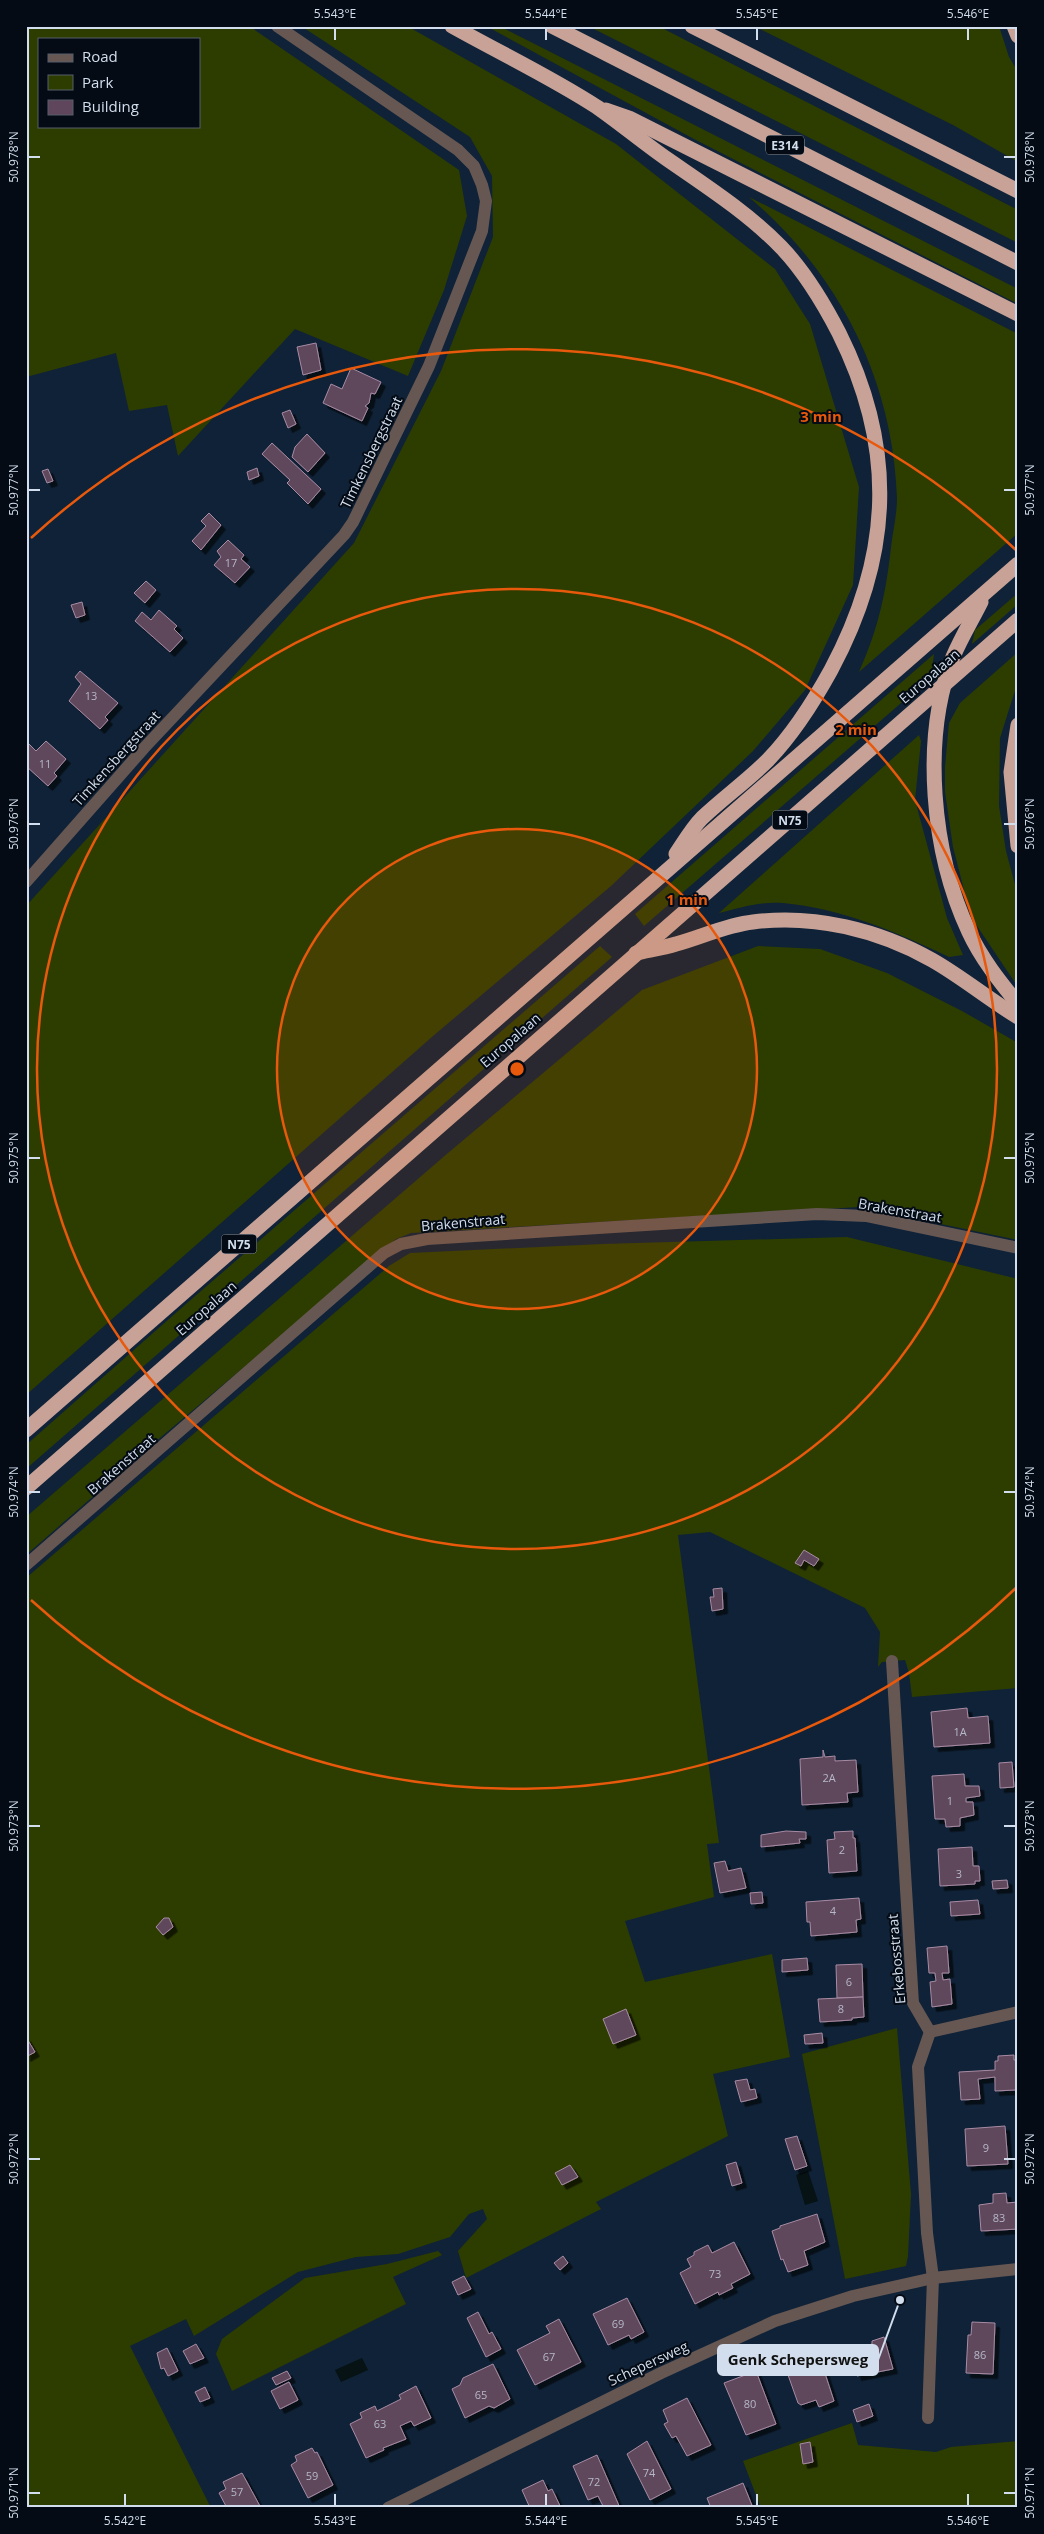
<svg xmlns="http://www.w3.org/2000/svg" width="1044" height="2534" font-family="'Open Sans',sans-serif">
<style>
.green{fill:#2d3d00;fill-rule:evenodd}
.water{fill:#061213}
.building{fill:#5f465c;stroke:#a88ca4;filter:url(#shadow)}
.lines{fill:none;stroke-linecap:round;stroke-linejoin:round}
.minor{stroke:#665753;stroke-width:12}
.highway{stroke:#c8a297;stroke-width:15}
.ticks{fill:none;stroke:#d2deed;stroke-width:2}
.ring{fill:none;stroke:#e8590c;stroke-width:2.5}
.labels{text-anchor:middle;dominant-baseline:central;stroke-width:4;stroke-linejoin:round;paint-order:stroke}
.number-label{font-size:11px;fill:#b5b8c9}
.shield{fill:#040b15;stroke:#949fac;stroke-width:1}
.shield-label{font-size:12px;font-weight:bold;fill:#d2deed}
.street-label{font-size:14px;fill:#d2deed;stroke:#040b15}
.centre{fill:#e8590c;stroke:#040b15;stroke-width:2.5}
.ring-label{font-size:15px;text-anchor:middle;font-weight:bold;fill:#e8590c;stroke:#040b15;stroke-width:4;stroke-linejoin:round;paint-order:stroke}
.leader{fill:none;stroke:#d2deed;stroke-width:2}
.callout-dot{fill:#d2deed;stroke:#040b15;stroke-width:2}
.callout{fill:#d2deed;stroke:#d2deed;stroke-width:2}
.callout-label{font-size:15px;text-anchor:middle;font-weight:bold;fill:#111}
.neatline{fill:none;stroke:#d2deed;stroke-width:2}
.ticks-label{font-size:12px;text-anchor:middle;fill:#d2deed}
</style>
<defs>
<filter id="shadow"><feDropShadow dx="4.5" dy="4.5" stdDeviation="0" flood-color="#0009"/></filter>
</defs>
<rect width="100%" height="100%" fill="#0f2237"/>
<g class="green">
<path d="M26,26H249L459,170L467,216L444,290L408,376L295,329L178,456L167,405L129,411L116,353L26,377ZM39,39H199V126H39Z"/>
<polygon points="301,26 407,26 616,144 775,269 810,324 859,487 853,585 805,690 753,751 611,886 433,1036 26,1395 26,906 354,543 441,371 493,237 492,176 470,137"/>
<polygon points="486,26 499,26 1018,289 1018,304 694,139"/>
<polygon points="588,26 658,26 1018,210 1018,243"/>
<polygon points="754,26 999,26 1009,57 1018,72 1018,162 953,125"/>
<path d="M749,197L1018,334V533L859,672C878,629 886,594 891,547C893,531 897,514 897,498C893,379 839,274 749,197Z"/>
<polygon points="1018,593 1018,604 972,644 975,630"/>
<polygon points="1018,652 1018,681 1000,738 999,806 1006,851 1018,896 1018,987 971,917 953,847 945,792 945,767 949,723 960,703"/>
<polygon points="934,654 931,677 644,926 635,914"/>
<path d="M919,735L921,741L915,800L947,918L963,955L949,957C897,932 840,908 783,903C761,901 739,908 719,913Z"/>
<polygon points="600,946 612,957 26,1469 26,1445 186,1304"/>
<polygon points="758,946 820,949 887,973 962,1011 1018,1043 1018,1240 859,1207 411,1233 396,1239 161,1437 26,1555 26,1517 448,1153 642,990"/>
<polygon points="847,1237 1018,1279 1018,1688 912,1697 909,1673 905,1660 882,1662 878,1667 880,1632 865,1608 710,1532 678,1535 719,1843 707,1844 714,1897 625,1921 645,1982 772,1954 790,2057 713,2074 728,2136 596,2202 601,2209 466,2278 458,2251 487,2219 483,2209 469,2214 450,2237 398,2254 356,2257 298,2272 194,2336 186,2319 130,2346 211,2508 26,2508 26,1578 389,1266 410,1253 602,1244"/>
<polygon points="897,2028 911,2194 908,2256 906,2266 845,2279 802,2054"/>
<polygon points="438,2251 442,2255 393,2277 406,2304 232,2391 216,2354 222,2339 305,2278 387,2264"/>
<polygon points="852,2423 858,2445 936,2452 951,2447 1018,2441 1018,2508 761,2508 743,2461"/>
</g>
<g class="water">
<polygon points="808,2171 818,2201 805,2205 796,2175"/>
<polygon points="362,2358 368,2370 341,2382 335,2370"/>
</g>
<g class="building">
<polygon points="316,343 321,370 303,375 297,347"/>
<polygon points="351,368 381,382 375,394 371,393 369,403 365,406 368,408 362,421 323,403 331,384 342,389"/>
<polygon points="290,410 296,424 288,428 282,413"/>
<polygon points="307,434 325,453 308,472 292,457 295,447"/>
<polygon points="272,443 321,489 308,504 287,483 290,480 262,454"/>
<polygon points="257,468 259,476 249,480 247,472"/>
<polygon points="48,469 53,481 47,483 42,471"/>
<polygon points="209,513 221,525 201,550 192,541 206,526 201,521"/>
<polygon points="228,540 244,555 241,559 250,567 235,583 214,565 221,557 217,551"/>
<polygon points="146,581 156,590 145,603 134,593"/>
<polygon points="82,602 85,615 76,618 71,605"/>
<polygon points="159,610 177,626 174,629 183,638 170,652 135,621 142,612 151,620"/>
<polygon points="80,671 118,703 105,717 108,720 100,729 69,701 81,684 75,677"/>
<polygon points="46,741 66,759 54,773 57,776 48,786 26,766 26,744 29,744 36,751"/>
<polygon points="804,1550 819,1559 814,1566 804,1560 801,1566 795,1563"/>
<polygon points="722,1588 723,1609 712,1611 710,1597 714,1597 713,1589"/>
<polygon points="967,1708 968,1718 988,1716 990,1743 934,1747 931,1712"/>
<polygon points="823,1750 825,1757 835,1756 835,1761 856,1760 858,1792 847,1793 848,1802 802,1805 800,1759 823,1757"/>
<polygon points="1012,1762 1014,1787 1000,1788 999,1763"/>
<polygon points="964,1774 965,1786 979,1786 980,1796 966,1798 966,1802 973,1802 974,1815 960,1818 960,1826 946,1827 945,1819 935,1819 932,1776"/>
<polygon points="786,1831 806,1832 806,1839 799,1839 800,1843 761,1847 761,1835"/>
<polygon points="853,1831 853,1838 855,1838 857,1871 829,1873 827,1840 835,1839 834,1832"/>
<polygon points="972,1847 973,1866 979,1866 980,1881 975,1881 975,1884 940,1886 938,1849"/>
<polygon points="725,1861 728,1871 741,1868 746,1888 720,1893 714,1863"/>
<polygon points="1007,1880 1008,1888 993,1889 992,1881"/>
<polygon points="762,1892 763,1903 751,1904 750,1893"/>
<polygon points="859,1898 861,1919 856,1920 857,1932 811,1936 810,1922 807,1922 806,1902"/>
<polygon points="978,1900 980,1914 951,1916 950,1902"/>
<polygon points="164,1918 169,1918 173,1927 163,1935 156,1927"/>
<polygon points="947,1946 949,1973 942,1973 943,1980 950,1979 952,2004 932,2007 930,1982 936,1981 935,1973 929,1973 927,1948"/>
<polygon points="807,1958 808,1970 782,1972 782,1960"/>
<polygon points="862,1964 863,1997 837,1998 836,1965"/>
<polygon points="863,1997 864,2017 852,2018 852,2020 820,2022 818,1999"/>
<polygon points="626,2009 636,2035 613,2044 603,2019"/>
<polygon points="822,2033 823,2043 805,2044 804,2035"/>
<polygon points="26,2037 35,2052 26,2057"/>
<polygon points="1014,2055 1014,2060 1018,2060 1018,2094 1015,2090 995,2091 995,2077 978,2079 980,2099 961,2100 959,2072 995,2070 995,2061 998,2061 998,2056"/>
<polygon points="747,2079 750,2090 755,2089 757,2098 741,2102 735,2081"/>
<polygon points="1005,2126 1008,2164 967,2166 965,2129"/>
<polygon points="797,2136 807,2166 795,2170 785,2139"/>
<polygon points="736,2162 742,2183 732,2186 726,2165"/>
<polygon points="570,2165 578,2177 562,2185 555,2173"/>
<polygon points="1006,2193 1007,2203 1018,2202 1018,2229 981,2231 979,2205 993,2203 993,2194"/>
<polygon points="817,2214 825,2242 804,2251 808,2265 788,2272 783,2259 781,2260 772,2231 780,2228 780,2226"/>
<polygon points="734,2242 750,2274 731,2284 733,2288 719,2295 718,2292 695,2304 680,2273 691,2267 687,2259 694,2255 694,2252 708,2245 712,2253"/>
<polygon points="563,2256 568,2263 560,2270 554,2263"/>
<polygon points="464,2276 471,2289 458,2295 452,2282"/>
<polygon points="627,2298 644,2332 631,2339 629,2335 608,2345 593,2314"/>
<polygon points="478,2312 489,2334 492,2332 501,2349 486,2357 467,2318"/>
<polygon points="559,2319 581,2362 535,2385 517,2350 550,2333 546,2326"/>
<polygon points="972,2322 995,2323 993,2374 966,2373 968,2335 971,2335"/>
<polygon points="884,2337 893,2369 857,2376 851,2350 872,2344 872,2341"/>
<polygon points="196,2344 204,2358 190,2364 183,2351"/>
<polygon points="167,2348 178,2371 168,2376 164,2368 161,2369 157,2353"/>
<polygon points="817,2349 834,2401 819,2407 816,2400 801,2405 798,2403 782,2358"/>
<polygon points="493,2364 510,2399 494,2408 489,2406 465,2418 452,2389 460,2385 463,2378"/>
<polygon points="287,2371 291,2378 276,2385 272,2378"/>
<polygon points="756,2371 776,2424 746,2435 724,2383"/>
<polygon points="289,2382 298,2400 280,2409 271,2391"/>
<polygon points="416,2386 431,2418 414,2426 411,2421 400,2426 406,2439 383,2448 384,2450 366,2458 350,2424 362,2418 360,2413 375,2406 377,2411 401,2399 399,2395"/>
<polygon points="205,2387 210,2398 200,2402 195,2392"/>
<polygon points="687,2398 711,2445 687,2456 676,2436 672,2438 664,2424 668,2422 663,2410"/>
<polygon points="869,2404 873,2416 857,2422 853,2410"/>
<polygon points="647,2441 671,2489 650,2500 627,2454"/>
<polygon points="810,2442 813,2462 803,2464 800,2444"/>
<polygon points="312,2448 315,2453 317,2452 333,2485 308,2498 291,2465 297,2461 295,2456"/>
<polygon points="597,2455 620,2508 604,2508 598,2496 588,2500 573,2466"/>
<polygon points="242,2473 261,2508 227,2508 219,2493 226,2489 223,2482"/>
<polygon points="543,2480 548,2491 552,2489 561,2508 530,2508 522,2490"/>
<polygon points="743,2483 753,2508 711,2508 707,2498"/>
</g>
<g class="lines">
<g class="minor">
<polyline points="26,882 144,748 344,535 353,522 429,366 482,231 486,201 482,185 474,166 458,150 277,26"/>
<polyline points="26,1565 384,1253 401,1244 427,1239 817,1214 866,1216 1018,1248"/>
<polyline points="892,1661 913,2003 930,2032"/>
<polyline points="930,2032 1018,2012"/>
<polyline points="928,2418 933,2278 927,2233 918,2067 930,2032"/>
<polyline points="388,2508 661,2373 775,2321 853,2296 933,2278 1018,2269"/>
</g>
<g class="highway">
<path d="M452,26C500,53 551,77 597,107C620,123 644,143 667,159C706,186 748,213 781,247C805,272 823,302 839,333C897,449 892,556 831,670C814,701 793,734 768,760C747,781 723,798 702,818C692,828 684,842 676,854"/>
<polyline points="552,26 1018,263"/>
<polyline points="692,26 1018,191"/>
<polyline points="1014,26 1018,36"/>
<polyline points="606,110 629,118 1018,314"/>
<path d="M981,602C972,620 961,638 953,657C921,739 932,853 969,932C981,958 1000,982 1018,1004"/>
<polyline points="1018,725 1011,772 1018,846"/>
<path d="M636,953C649,950 663,948 676,944C702,937 726,925 753,922C814,914 879,930 932,960C962,977 988,999 1018,1017"/>
<polyline points="26,1430 1018,564"/>
<polyline points="26,1488 1018,620"/>
</g>
</g>
<path class="ticks" d="M335,28V40M546,28V40M757,28V40M968,28V40M28,157H40M1004,157H1016M28,490H40M1004,490H1016M28,824H40M1004,824H1016M28,1158H40M1004,1158H1016M28,1492H40M1004,1492H1016M28,1826H40M1004,1826H1016M28,2159H40M1004,2159H1016M28,2493H40M1004,2493H1016M125,2494V2506M335,2494V2506M546,2494V2506M757,2494V2506M968,2494V2506"/>
<circle cx="517" cy="1069" r="240" fill="#e8590c" fill-opacity=".12"/>
<g class="ring">
<circle cx="517" cy="1069" r="240"/>
<circle cx="517" cy="1069" r="480"/>
<path d="M1017 1587A720 720 0 0 1 31 1600M31 538A720 720 0 0 1 1017 551"/>
</g>
<g class="labels">
<g class="number-label">
<text x="231" y="562">17</text>
<text x="91" y="695">13</text>
<text x="45" y="763">11</text>
<text x="960" y="1731">1A</text>
<text x="829" y="1777">2A</text>
<text x="950" y="1800">1</text>
<text x="842" y="1849">2</text>
<text x="959" y="1873">3</text>
<text x="833" y="1910">4</text>
<text x="849" y="1981">6</text>
<text x="841" y="2008">8</text>
<text x="986" y="2147">9</text>
<text x="999" y="2217">83</text>
<text x="715" y="2273">73</text>
<text x="618" y="2323">69</text>
<text x="980" y="2354">86</text>
<text x="549" y="2356">67</text>
<text x="481" y="2394">65</text>
<text x="750" y="2403">80</text>
<text x="380" y="2423">63</text>
<text x="649" y="2472">74</text>
<text x="312" y="2475">59</text>
<text x="594" y="2481">72</text>
<text x="237" y="2491">57</text>
</g>
<g class="shield">
<rect x="766" y="135.5" width="38" height="19" rx="4"/>
<rect x="772.5" y="810.5" width="35" height="19" rx="4"/>
<rect x="221.5" y="1234.5" width="35" height="19" rx="4"/>
</g>
<g class="shield-label">
<text x="785" y="145">E314</text>
<text x="790" y="820">N75</text>
<text x="239" y="1244">N75</text>
</g>
<g class="street-label">
<text transform="translate(371 452) rotate(-64)">Timkensbergstraat</text>
<text transform="translate(929 676) rotate(-41)">Europalaan</text>
<text transform="translate(116 758) rotate(-48)">Timkensbergstraat</text>
<text transform="translate(510 1040) rotate(-41)">Europalaan</text>
<text transform="translate(900 1210) rotate(10)">Brakenstraat</text>
<text transform="translate(463 1222) rotate(-5)">Brakenstraat</text>
<text transform="translate(206 1308) rotate(-41)">Europalaan</text>
<text transform="translate(121 1464) rotate(-41)">Brakenstraat</text>
<text transform="translate(896 1959) rotate(-95)">Erkebosstraat</text>
<text transform="translate(648 2363) rotate(-25)">Schepersweg</text>
</g>
</g>
<circle cx="517" cy="1069" r="8" class="centre"/>
<g class="ring-label">
<text x="821" y="422">3 min</text>
<text x="856" y="735">2 min</text>
<text x="687" y="905">1 min</text>
</g>
<path class="leader" d="M900 2300L878 2360"/>
<circle class="callout-dot" cx="900" cy="2300" r="5"/>
<rect class="callout" x="718" y="2345" width="160" height="30" rx="5"/>
<g class="callout-label">
<text x="798" y="2365">Genk Schepersweg</text>
</g>
<rect width="1044" height="2534" fill="none" stroke="#040b15" stroke-width="55"/>
<rect x="38" y="38" width="162" height="90" fill="#040b15" stroke="#565f6b"/>
<rect x="48" y="54" width="25" height="8" fill="#665753" stroke="#565f6b"/>
<text x="82" y="62" font-size="15" fill="#d2deed">Road</text>
<rect x="48" y="75" width="25" height="15" fill="#2d3d00" stroke="#565f6b"/>
<text x="82" y="88" font-size="15" fill="#d2deed">Park</text>
<rect x="48" y="100" width="25" height="15" fill="#5f465c" stroke="#565f6b"/>
<text x="82" y="112" font-size="15" fill="#d2deed">Building</text>
<rect x="28" y="28" width="988" height="2478" class="neatline"/>
<g class="ticks-label">
<text x="335" y="18">5.543°E</text>
<text x="546" y="18">5.544°E</text>
<text x="757" y="18">5.545°E</text>
<text x="968" y="18">5.546°E</text>
<text transform="translate(14 157) rotate(-90)" y="4">50.978°N</text>
<text transform="translate(1030 157) rotate(-90)" y="4">50.978°N</text>
<text transform="translate(14 490) rotate(-90)" y="4">50.977°N</text>
<text transform="translate(1030 490) rotate(-90)" y="4">50.977°N</text>
<text transform="translate(14 824) rotate(-90)" y="4">50.976°N</text>
<text transform="translate(1030 824) rotate(-90)" y="4">50.976°N</text>
<text transform="translate(14 1158) rotate(-90)" y="4">50.975°N</text>
<text transform="translate(1030 1158) rotate(-90)" y="4">50.975°N</text>
<text transform="translate(14 1492) rotate(-90)" y="4">50.974°N</text>
<text transform="translate(1030 1492) rotate(-90)" y="4">50.974°N</text>
<text transform="translate(14 1826) rotate(-90)" y="4">50.973°N</text>
<text transform="translate(1030 1826) rotate(-90)" y="4">50.973°N</text>
<text transform="translate(14 2159) rotate(-90)" y="4">50.972°N</text>
<text transform="translate(1030 2159) rotate(-90)" y="4">50.972°N</text>
<text transform="translate(14 2493) rotate(-90)" y="4">50.971°N</text>
<text transform="translate(1030 2493) rotate(-90)" y="4">50.971°N</text>
<text x="125" y="2525">5.542°E</text>
<text x="335" y="2525">5.543°E</text>
<text x="546" y="2525">5.544°E</text>
<text x="757" y="2525">5.545°E</text>
<text x="968" y="2525">5.546°E</text>
</g>
</svg>
